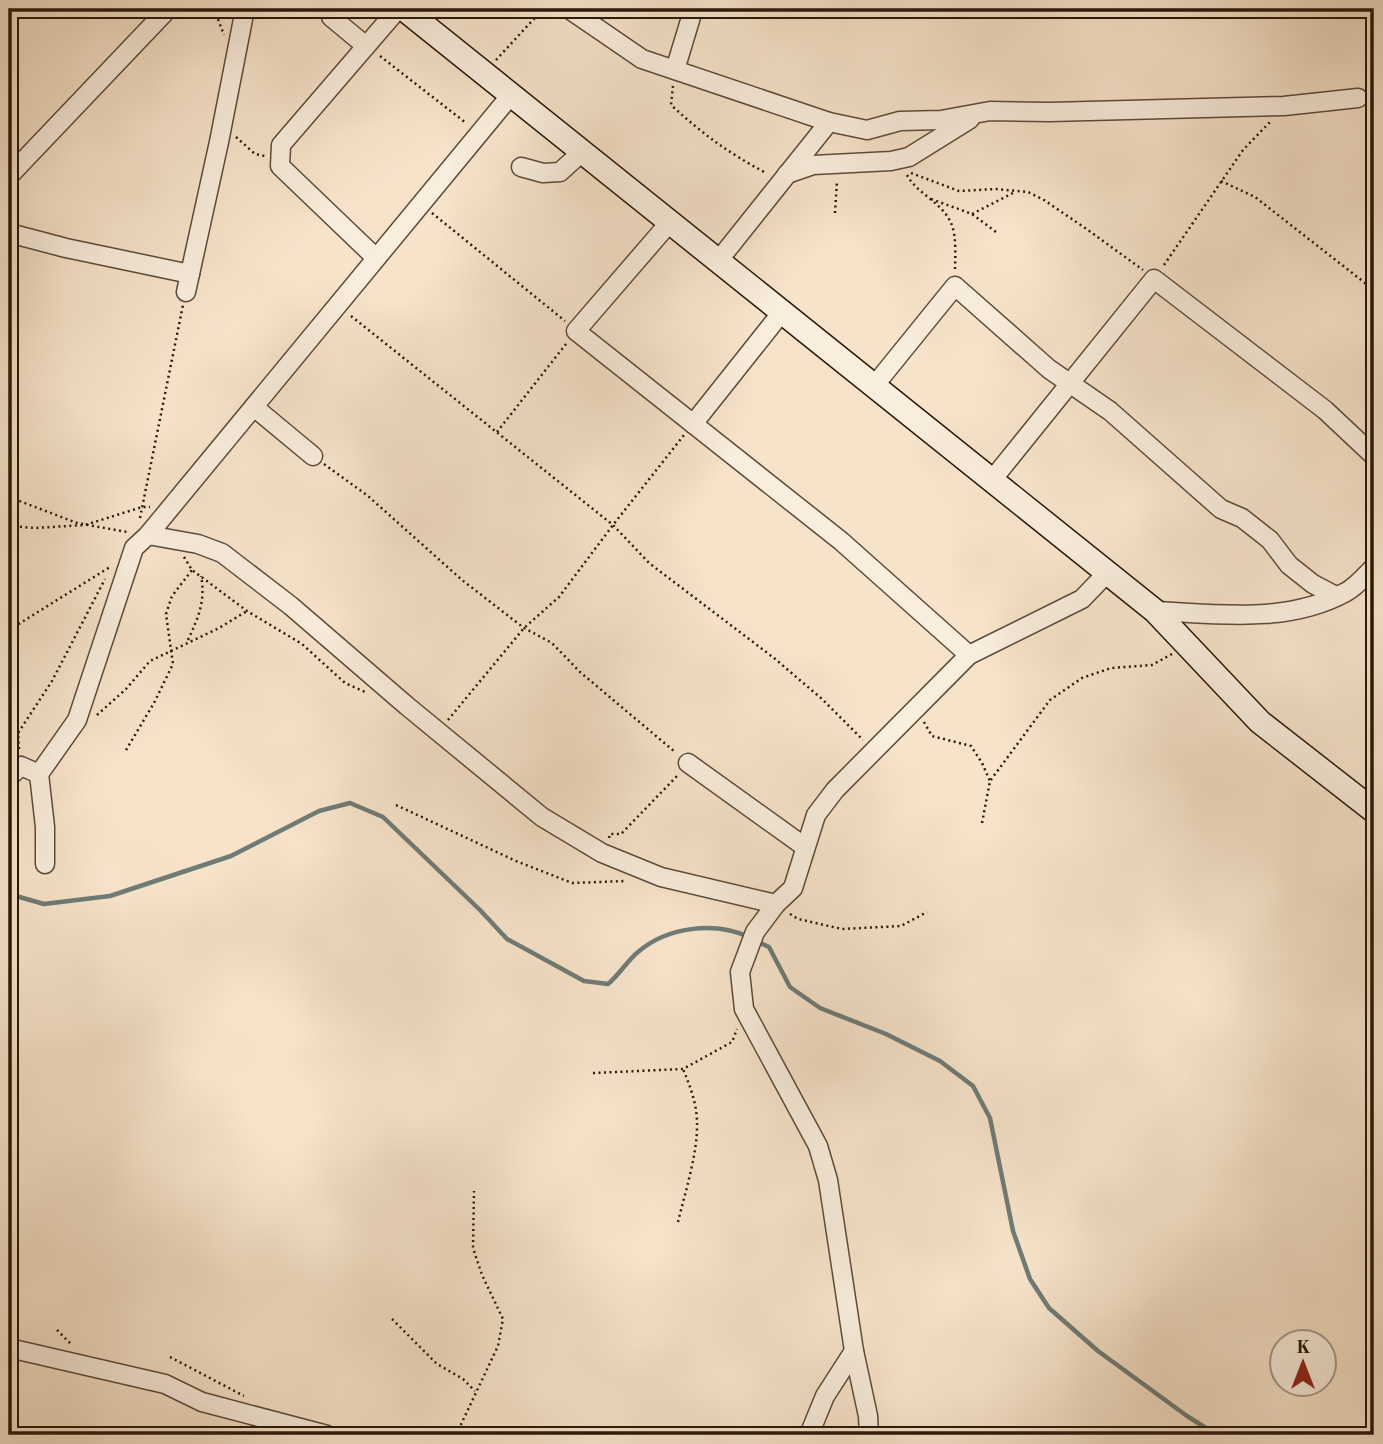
<svg xmlns="http://www.w3.org/2000/svg" width="1383" height="1444" font-family="'Old Standard TT',serif">
<style>
.lines{fill:none;stroke-linecap:round;stroke-linejoin:round}
.stream{stroke:#6f7b76;stroke-width:4.5}
.street-casing{stroke:#5c4b38;stroke-width:21}
.secondary-casing{stroke:#281808;stroke-width:26}
.path{stroke:#281808;stroke-width:2.5;stroke-dasharray:2 3.5;stroke-linecap:butt}
.street{stroke:#f9eddd;stroke-width:18}
.secondary{stroke:#f9eddd;stroke-width:23}
</style>
<rect width="100%" height="100%" fill="#f6e3ca"/>
<filter id="stains"><feTurbulence type="fractalNoise" baseFrequency=".00286" numOctaves="4"/><feColorMatrix values="0 0 0 0 .2 0 0 0 0 .09 0 0 0 0 .02 0 0 0 .5 -.17"/></filter>
<radialGradient id="worn" r=".72"><stop offset=".6" stop-color="#630" stop-opacity="0"/><stop offset="1" stop-color="#630" stop-opacity=".3"/></radialGradient>
<g class="lines">
<g class="stream">
<path d="M9,894L44,904L110,896L231,856L319,811L350,803L383,817L480,910L507,939L584,981L608,984C619,975 627,961 638,952C667,927 714,921 749,937"/>
<polyline points="756,941 769,947 790,987 820,1008 886,1034 940,1061 973,1086 990,1118 1013,1231 1030,1279 1049,1308 1098,1351 1187,1416 1217,1435"/>
</g>
<g class="street-casing">
<g id="street">
<polyline points="569,9 642,59 829,122 718,261"/>
<polyline points="331,17 366,46"/>
<polyline points="675,70 691,17 689,9"/>
<polyline points="829,122 867,130 900,121 941,120 990,111 1050,112 1284,106 1358,98"/>
<polyline points="521,167 543,173 560,172 582,152"/>
<polyline points="787,174 813,165 891,161 909,157 970,119"/>
<polyline points="9,176 168,9"/>
<polyline points="670,222 576,331 841,541 969,655"/>
<polyline points="9,233 66,248 190,274"/>
<polyline points="376,258 280,166 281,145 398,9"/>
<polyline points="186,292 219,142 245,9"/>
<polyline points="874,386 955,286 1049,369 1110,411 1221,509 1242,518 1270,540 1289,565 1313,584 1336,596"/>
<polyline points="254,407 313,456"/>
<polyline points="693,424 782,312"/>
<polyline points="992,480 1154,279 1325,410 1374,456"/>
<polyline points="148,535 198,544 222,553 291,606 407,706 542,817 602,853 661,877 776,904"/>
<path d="M1155,611C1218,614 1288,624 1346,592C1356,587 1366,575 1374,567"/>
<polyline points="688,763 805,847"/>
<polyline points="9,777 21,766 39,774"/>
<polyline points="45,864 45,827 39,774 77,720 134,548 148,535 511,95"/>
<polyline points="9,1348 165,1384 202,1402 327,1435"/>
<polyline points="809,1435 825,1396 854,1351"/>
<polyline points="869,1435 868,1416 854,1351 828,1180 818,1146 744,1009 740,972 755,932 776,904 793,888 816,815 835,790 969,655 1082,599 1107,573"/>
</g>
</g>
<g class="secondary-casing">
<polyline id="secondary" points="404,9 1155,611 1260,722 1374,811"/>
</g>
<g class="path">
<polyline points="214,9 224,35"/>
<polyline points="380,56 466,123"/>
<polyline points="496,60 543,9"/>
<path d="M673,86L671,105C704,135 727,152 766,173"/>
<polyline points="1367,112 1374,119"/>
<polyline points="236,137 255,154 265,156"/>
<polyline points="911,173 959,191 996,189 1028,192 1044,200 1088,230 1143,270"/>
<path d="M907,175C917,194 942,202 951,223C957,236 955,258 955,272"/>
<polyline points="1221,181 1255,197 1374,290"/>
<polyline points="931,199 972,214 996,232"/>
<polyline points="432,213 565,321"/>
<polyline points="835,213 837,181"/>
<polyline points="972,214 1013,193"/>
<polyline points="1164,265 1243,150 1270,122"/>
<polyline points="351,316 613,525 649,563 774,658 822,699 863,740"/>
<polyline points="497,432 566,344"/>
<polyline points="324,464 368,496 462,580 524,628 552,643 580,672 675,752"/>
<polyline points="9,497 77,523 127,532"/>
<polyline points="140,518 183,305"/>
<polyline points="9,526 35,528 85,525 142,507 150,507"/>
<polyline points="184,557 192,570 247,611 302,644 345,683 365,692"/>
<polyline points="9,630 110,567"/>
<path d="M188,640C198,618 206,601 201,576"/>
<polyline points="97,715 126,689 150,661 219,628 247,611"/>
<polyline points="448,720 524,628 559,597 613,525 684,435"/>
<polyline points="924,722 932,736 971,746 982,763 990,781"/>
<polyline points="19,749 18,733 52,681 105,579"/>
<polyline points="126,750 154,703 173,664 166,614 172,596 192,570"/>
<polyline points="396,805 516,861 572,883 626,881"/>
<polyline points="982,823 990,781 1050,700 1082,678 1111,668 1152,665 1172,654"/>
<polyline points="609,838 610,834 621,834 679,774"/>
<polyline points="790,914 798,919 842,929 901,926 927,912"/>
<polyline points="593,1073 683,1069 732,1042 737,1029"/>
<path d="M678,1222C685,1193 698,1152 697,1123C697,1104 690,1086 683,1069"/>
<polyline points="392,1319 437,1364 463,1379 475,1391"/>
<polyline points="57,1330 72,1345"/>
<polyline points="170,1357 244,1396"/>
<polyline points="456,1435 498,1346 503,1319 482,1275 473,1248 474,1191"/>
</g>
<use href="#street" class="street"/>
<use href="#secondary" class="secondary"/>
</g>
<rect width="1383" height="1444" fill="none" stroke="#f6e3ca" stroke-width="35"/>
<rect x="10" y="10" width="1362" height="1423" fill="none" stroke="#281808" stroke-width="3.5"/>
<rect x="18" y="18" width="1348" height="1409" fill="none" stroke="#281808" stroke-width="2"/>
<g transform="translate(1303 1363)"><circle r="33" fill="#f9eddd" stroke="#a59888" stroke-width="2"/>
<path d="M0-5L12 26L0 18L-12 26Z" fill="#8f2418"/>
<text y="-10" font-size="19" font-weight="bold" text-anchor="middle" fill="#281808">K</text>
</g>
<rect width="100%" height="100%" filter="url(#stains)"/>
<rect width="100%" height="100%" fill="url(#worn)"/>
</svg>
